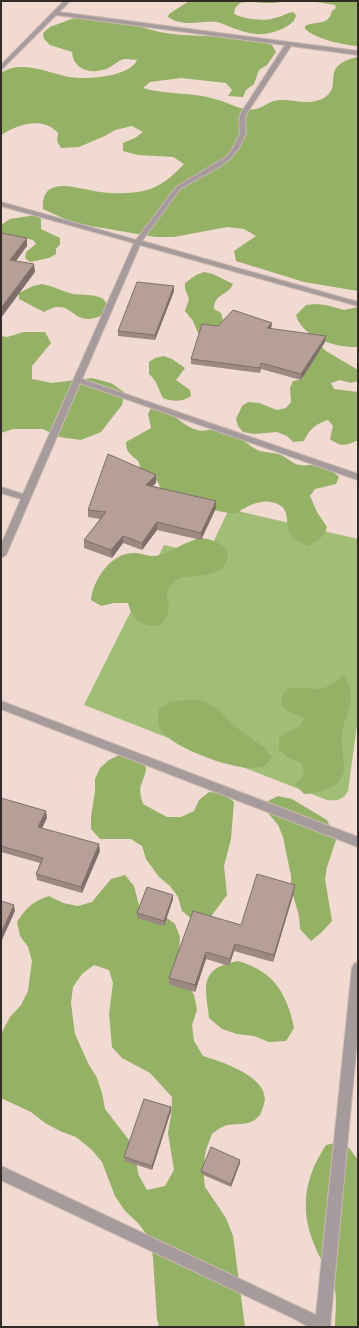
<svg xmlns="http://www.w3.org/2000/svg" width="359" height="1328" font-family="'Source Sans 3',sans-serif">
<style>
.green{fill:#a2bd76}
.forest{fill:#95b166;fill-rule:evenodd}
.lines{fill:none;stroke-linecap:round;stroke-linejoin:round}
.minor-casing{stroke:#cbb7af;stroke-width:2}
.minor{fill:#a59a9c;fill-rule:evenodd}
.wall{fill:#9c8982}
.shaded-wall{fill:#7f6f6a}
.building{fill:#b59f97;stroke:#7f6f6a}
</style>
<rect width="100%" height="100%" fill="#f1dad1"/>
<path class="green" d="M229,509L358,539V718L348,791C343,800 338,801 327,800L84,705L164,545L207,555Z"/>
<g class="forest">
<path d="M189,1H283C269,6 254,0 240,3L235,8L234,14C245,19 263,22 275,18C282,17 286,13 293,12L296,15C295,22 289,25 284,28C266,36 255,36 236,29C229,27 223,23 216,22C198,20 185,28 168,17L169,14Z"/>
<path d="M311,1H358V46C343,45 316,39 305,29V26C317,20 328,27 332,11L336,8L335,5Z"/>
<path d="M82,15C91,16 100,16 109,18C128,22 147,30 166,33C201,39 238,32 272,45L276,52L267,65L259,70L254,84L246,90L243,97L228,96L232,90L226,83L181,78L150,82L143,88C167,95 192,92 215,99C228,102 242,112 256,109C263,108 268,101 279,100C293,99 310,106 324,98C345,85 317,66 358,57V291L304,282L236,261L234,251L256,236L244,229L227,227L174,237H155L85,225L69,221L43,209C41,175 75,188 94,191C110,194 127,194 143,191C159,188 173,176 184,164L173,157L138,155L123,151V143L135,138L143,132L132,126L115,130L105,136L79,147L61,148L57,141L58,133C43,116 18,124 1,135V73C21,59 49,73 69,77C86,80 130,77 137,60C132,60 126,58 121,60C115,63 110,69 102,70C88,74 73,68 72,52L50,45L44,39L43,33L50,27Z"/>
<polygon points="36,215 41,219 41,229 60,238 60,244 56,249 56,254 49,258 30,262 25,258 26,252 36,244 33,240 25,238 1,240 1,225 10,219"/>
<path d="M204,272L213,274L233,284C228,296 214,293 214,309L221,313L223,320L222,326L208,334L198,333L193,321L185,311L189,299L185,289V283L196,275Z"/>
<path d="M42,284C53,286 62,291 73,294C84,296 114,291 105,314C70,332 75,294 44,312L19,299V293L33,286Z"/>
<path d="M315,304L326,305L344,310L358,307V347C337,348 302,338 296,315L306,305Z"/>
<polygon points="24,332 45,332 51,343 32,366 32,379 52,383 92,378 111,383 124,392 122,405 101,432 81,440 59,437 43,429 13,429 1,433 1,336 7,337"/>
<path d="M321,346L326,351L358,370V381L351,383L340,380L331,383L334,389L358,392V440C346,446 341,447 330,439L333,426L328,420C316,424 309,429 304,441L293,442L287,436L277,432L254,434L243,432L238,426L236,419L242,406L248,402L259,403L277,410L286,408L291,402L290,388L293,381L303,379L302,367Z"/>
<path d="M164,356L172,359L185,368L176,380L190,390L191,396C181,402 174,402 163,398C158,389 158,382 149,374V362L155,358Z"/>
<path d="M151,408C174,408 177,424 197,430C205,433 213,427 221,428C234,429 248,447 260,451C267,453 274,452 281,455C288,458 292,464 300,465C304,466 308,465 312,465C324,465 331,469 339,477L336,484L315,489L310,496L317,512L327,527C324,538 317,541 308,546C301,543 294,541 290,534C284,522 292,509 275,503C264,499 254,503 243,509C241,510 238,513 235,513C226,515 173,499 161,495C161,476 150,480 141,469C139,466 140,463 137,460C130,454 126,452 126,442L151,428L148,414Z"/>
<path d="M200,538C212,539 220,542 228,552C226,586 188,569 174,582C170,585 166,592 167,598C167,601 169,604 169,607C169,615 164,620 159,626C141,626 133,621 128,603H114L101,606L91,600C93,579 112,551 136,553C144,554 152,558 160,555C174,550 185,542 200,538Z"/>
<path d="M343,675C359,697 347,708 342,732C340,743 343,752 344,763C346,787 323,793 304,794L295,784L304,775L302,764L289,758L279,750V739L287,732L299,727L305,718L292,713L281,706L282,696L288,688C316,685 319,698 343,675Z"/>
<path d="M194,699L206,702L218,709L234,726L265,748L272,757L264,767C259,767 254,768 249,768C227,767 173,748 161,730C157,723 158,716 159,709L169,702Z"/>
<path d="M134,751L145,758C145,761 146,767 146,770C142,787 137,785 143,804L167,817H181L194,811L199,800L209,792L223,793L234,802L231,839L224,866L227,895L209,919L193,920L182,911L178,897L170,886L159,877L146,859L142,846L131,839H100L91,829V817L95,791V779L100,768L109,760L121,754Z"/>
<polygon points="278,796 292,799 327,820 336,840 327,867 325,879 332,921 322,932 311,941 300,929 299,916 291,888 291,876 283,837 278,825 269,814 266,802"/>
<path d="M125,875L134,886L141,913L151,922L163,915L175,924L180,937L178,968L194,995L197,1010L192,1025L194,1041L203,1056C223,1062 275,1079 263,1107C262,1110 261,1114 259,1116C251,1126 239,1123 228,1125C222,1126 216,1131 212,1134L206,1150L203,1169L205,1187L226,1218L233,1236L245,1327H159L157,1319L153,1258L150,1239L138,1223L125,1211L115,1196L102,1162L91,1149L76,1137L60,1131L45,1123L31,1112L1,1098V1034L10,1017L21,1005L28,991L32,961L28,947L20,936L17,922C27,907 32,902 49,896L63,903L78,906L92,902L111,879ZM94,965L109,970L113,983L109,1014L112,1047L122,1058L150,1073L172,1097L171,1116L168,1133L174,1170L165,1186L147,1190L138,1174L136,1157L129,1140L105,1109L102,1093L97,1078L88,1063L75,1034L71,1003L73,987L82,974Z"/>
<path d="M238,961C273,971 287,993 294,1028L286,1041L269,1042L254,1036L237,1034L222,1029L209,1018C205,986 199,968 238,961Z"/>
<path d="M344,1141L358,1160V1327H335C335,1316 337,1301 335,1290C332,1276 323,1265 317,1251C299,1213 303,1180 326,1145Z"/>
</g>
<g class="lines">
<g class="minor-casing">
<g id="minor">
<polygon points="64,1 70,1 59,12 358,51 358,55 291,46 247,113 245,120 246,133 239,148 230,159 219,167 180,189 142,241 358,302 358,306 140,245 82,379 358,474 358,480 80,383 6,555 1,558 1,545 21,499 1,493 1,487 23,494 134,243 1,206 1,202 136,240 176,187 226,157 233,148 240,133 239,120 241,113 285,45 56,15 1,70 1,65"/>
<polygon points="1,701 358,837 358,847 1,709"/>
<polygon points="358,962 358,1031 330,1327 309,1327 293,1318 1,1180 1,1166 316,1315 352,968 354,964"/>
</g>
</g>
<use href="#minor" class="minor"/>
</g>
<g class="wall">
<polygon points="174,286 174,291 155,340 118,336 118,331"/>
<polygon points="272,323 271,328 270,329 325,342 301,380 261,369 260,373 191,364 191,359 218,326"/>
<polygon points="156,483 153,486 216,501 216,508 201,540 157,530 142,550 123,543 112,558 84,548 84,540 100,519 88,517 88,510"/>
<polygon points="1,798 47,818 42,828 100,851 82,893 37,880 36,874 40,863 1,852"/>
<polygon points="294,892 273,962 234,951 229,966 206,959 195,992 170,985 169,978 241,925"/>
<polygon points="173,895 173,899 164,926 137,918 137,913"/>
<polygon points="171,1107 171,1111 152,1170 125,1161 124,1157"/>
<polygon points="240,1160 240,1163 231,1187 201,1174 201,1171"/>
</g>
<g class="shaded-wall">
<polygon points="27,238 27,246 11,268 10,260"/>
<polygon points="34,264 35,272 1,318 1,308"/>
<polygon points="174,286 174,291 155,340 155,335"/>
<polygon points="272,323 271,328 266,334 267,328"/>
<polygon points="326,336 325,342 301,380 301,374"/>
<polygon points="156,475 156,483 146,492 146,485"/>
<polygon points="216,501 216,508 201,540 201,533"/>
<polygon points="157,522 157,530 142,550 142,543"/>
<polygon points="123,536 123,543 112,558 111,550"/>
<polygon points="46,811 47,818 39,834 38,827"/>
<polygon points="99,844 100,851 82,893 81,887"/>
<polygon points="295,885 294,892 273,962 274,955"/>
<polygon points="173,895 173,899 164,926 164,921"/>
<polygon points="14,905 15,911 1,942 1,933"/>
<polygon points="235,944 234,951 229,966 230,959"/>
<polygon points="206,952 206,959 195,992 195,985"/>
<polygon points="171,1107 171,1111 152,1170 152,1166"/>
<polygon points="240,1160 240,1163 231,1187 231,1184"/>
</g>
<g class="building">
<polygon points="1,233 27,238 10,260 34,264 1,308"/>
<polygon points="137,282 174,286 155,335 118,331"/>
<polygon points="233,310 272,323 267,328 326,336 301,374 261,363 260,368 191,359 202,324 218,326"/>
<polygon points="108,454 156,475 146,485 216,501 201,533 157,522 142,543 123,536 111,550 84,540 106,512 88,510"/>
<polygon points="1,798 46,811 38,827 99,844 81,887 36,874 43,858 1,846"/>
<polygon points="257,874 295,885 274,955 235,944 230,959 206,952 195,985 169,978 193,911 241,925"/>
<polygon points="147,887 173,895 164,921 137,913"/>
<polygon points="1,901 14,905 1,933"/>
<polygon points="144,1099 171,1107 152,1166 124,1157"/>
<polygon points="211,1147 240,1160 231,1184 201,1171"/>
</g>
<rect width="359" height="1328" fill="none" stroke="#332b27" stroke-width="4"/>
</svg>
